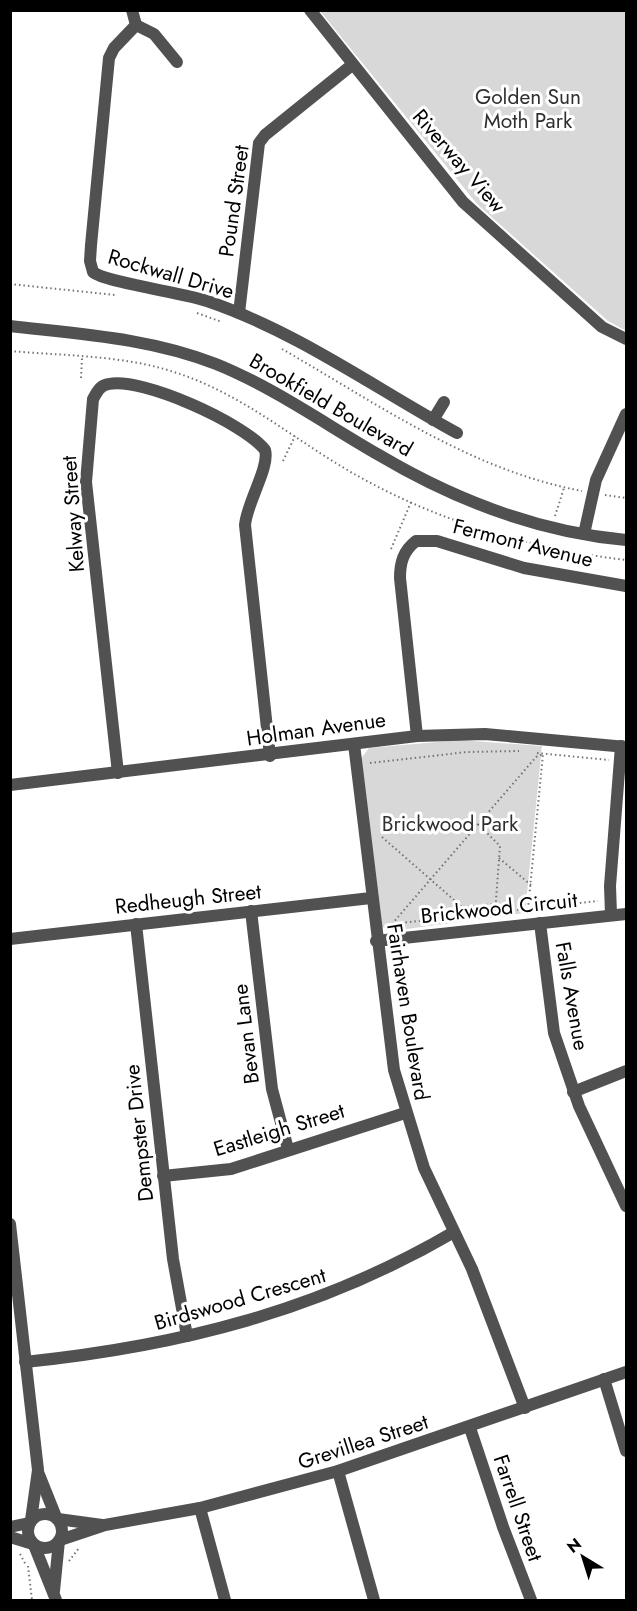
<svg xmlns="http://www.w3.org/2000/svg" width="637" height="1611" font-family="Jost,sans-serif">
<style>
.green{fill:#d8d8d8}
.lines{fill:none;stroke-linecap:round;stroke-linejoin:round}
.path{stroke:#737373;stroke-width:2;stroke-dasharray:1.5 3;stroke-linecap:butt}
.minor{stroke:#515151;stroke-width:12}
.tertiary{stroke:#515151;stroke-width:12}
.labels{text-anchor:middle;dominant-baseline:central;stroke-width:6;stroke-linejoin:round;paint-order:stroke}
.park-label{font-size:21px;fill:#2f2f2f;stroke:#fff}
.street-label{font-size:21px;fill:#000;stroke:#fff}
</style>
<rect width="100%" height="100%" fill="#fff"/>
<g class="green">
<polygon points="320,11 626,11 626,331 608,321 477,204"/>
<polygon points="460,740 542,746 525,913 392,931 378,925 360,760 369,748"/>
</g>
<g class="lines">
<g class="path">
<polyline points="10,284 115,295"/>
<polyline points="197,313 222,322"/>
<path d="M282,349C378,404 470,470 582,491"/>
<path d="M10,351C66,356 124,355 177,373C238,393 285,432 339,465C426,518 525,548 626,560"/>
<polyline points="81,378 82,358"/>
<polyline points="283,461 295,436"/>
<polyline points="605,495 626,498"/>
<polyline points="555,516 564,488"/>
<polyline points="391,549 411,502"/>
<polyline points="537,753 609,760"/>
<polyline points="370,763 467,752 519,751"/>
<polyline points="478,824 500,846 495,913"/>
<polyline points="382,837 462,907 495,904"/>
<polyline points="499,858 531,885"/>
<polyline points="392,924 536,757 543,754 528,909"/>
<polyline points="392,924 598,901"/>
<polyline points="20,1554 26,1565"/>
<polyline points="69,1561 79,1548"/>
<polyline points="28,1566 32,1600"/>
</g>
<g class="minor">
<path d="M132,10L136,25L114,48L109,58L91,245L90,261L93,272C104,282 184,293 207,301C296,331 375,388 457,433"/>
<polyline points="310,10 463,202 602,327 626,339"/>
<polyline points="136,25 154,34 177,62"/>
<polyline points="239,313 259,143 265,135 352,65"/>
<polyline points="433,420 444,402"/>
<polyline points="584,534 596,480 626,414"/>
<path d="M417,736L400,578C400,563 403,551 416,541H437L524,568L626,586"/>
<polyline points="354,744 394,1070 424,1168 472,1269 525,1408"/>
<path d="M118,773L86,482L93,399C97,392 100,385 109,384C142,377 244,423 265,450C270,467 247,502 245,525L270,756"/>
<polyline points="10,785 417,736 485,734 626,747"/>
<polyline points="251,911 272,1089 288,1149"/>
<polyline points="611,914 610,886 621,746"/>
<polyline points="540,923 554,1033 579,1106 626,1206"/>
<polyline points="136,924 173,1259 187,1336"/>
<polyline points="10,939 371,898"/>
<polyline points="376,941 626,914"/>
<polyline points="573,1092 626,1071"/>
<polyline points="163,1176 231,1169 405,1113"/>
<path d="M25,1362C179,1346 319,1311 454,1232"/>
<polyline points="604,1379 626,1451"/>
<polyline points="470,1428 503,1527 531,1600"/>
<polyline points="338,1471 374,1600"/>
<polyline points="200,1508 225,1600"/>
</g>
<g class="tertiary">
<path d="M10,326C80,334 150,338 216,364C273,387 325,424 379,455C455,500 538,532 626,540"/>
<polyline points="10,1224 38,1470 31,1520"/>
<polyline points="38,1472 56,1517"/>
<circle cx="45" cy="1531" r="17"/>
<polyline points="58,1519 102,1525"/>
<polyline points="10,1527 29,1523"/>
<polyline points="10,1537 33,1544"/>
<polyline points="60,1540 105,1525 200,1508 338,1471 626,1372"/>
<polyline points="34,1545 56,1600"/>
<polyline points="54,1591 59,1541"/>
</g>
</g>
<g class="labels">
<g class="park-label">
<text x="528" y="97">Golden Sun<tspan x="528" dy="24">Moth Park</tspan></text>
<text x="450" y="824">Brickwood Park</text>
</g>
<g class="street-label">
<text transform="translate(459 161) rotate(49)">Riverway View</text>
<text transform="translate(234 201) rotate(-82)">Pound Street</text>
<text transform="translate(171 274) rotate(16)">Rockwall Drive</text>
<text transform="translate(331 405) rotate(30)">Brookfield Boulevard</text>
<text transform="translate(73 514) rotate(-94)">Kelway Street</text>
<text transform="translate(523 543) rotate(14)">Fermont Avenue</text>
<text transform="translate(316 729) rotate(-8)">Holman Avenue</text>
<text transform="translate(188 899) rotate(-6)">Redheugh Street</text>
<text transform="translate(499 908) rotate(-6)">Brickwood Circuit</text>
<text transform="translate(572 996) rotate(80)">Falls Avenue</text>
<text transform="translate(408 1012) rotate(81)">Fairhaven Boulevard</text>
<text transform="translate(246 1034) rotate(-97)">Bevan Lane</text>
<text transform="translate(279 1130) rotate(-17)">Eastleigh Street</text>
<text transform="translate(139 1133) rotate(-96)">Dempster Drive</text>
<text transform="translate(240 1299) rotate(-16)">Birdswood Crescent</text>
<text transform="translate(363 1442) rotate(-18)">Grevillea Street</text>
<text transform="translate(518 1508) rotate(71)">Farrell Street</text>
</g>
</g>
<rect width="637" height="1611" fill="none" stroke="#000000" stroke-width="24"/>
<g transform="translate(583 1557) rotate(322)" stroke="#ffffff" stroke-width="4.5" paint-order="stroke">
<path d="M0-4.5L10 22L0 15L-10 22Z" fill="#000000"/>
<text y="-9" font-size="16" font-weight="bold" text-anchor="middle" fill="#000000">N</text>
</g>
</svg>
